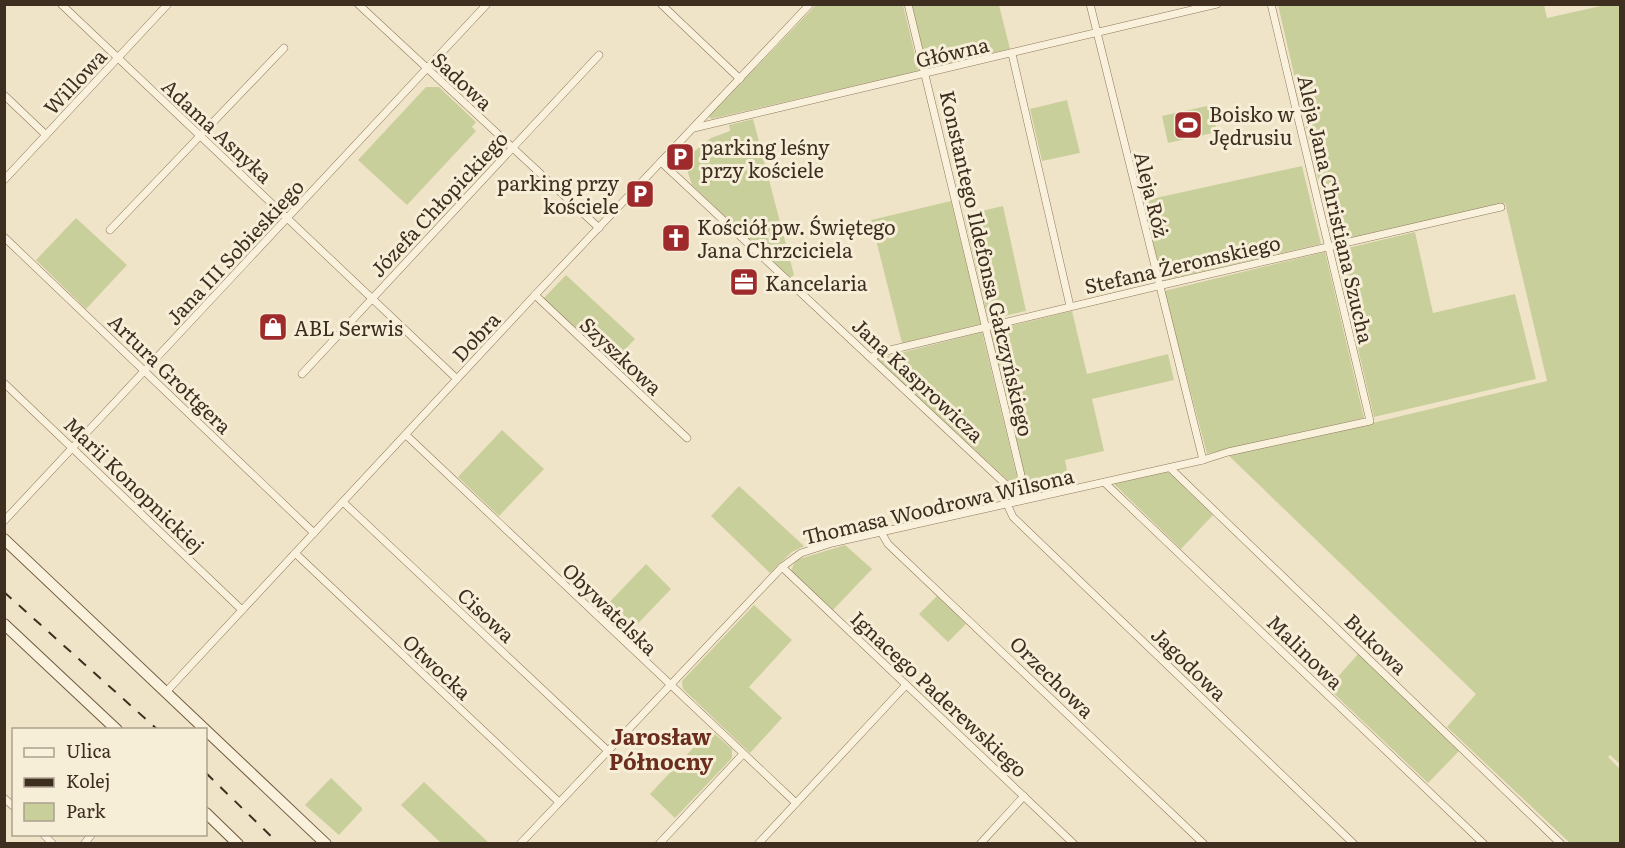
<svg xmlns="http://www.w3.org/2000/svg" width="1625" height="848" font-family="Literata,serif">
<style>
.green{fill:#c9cf9b}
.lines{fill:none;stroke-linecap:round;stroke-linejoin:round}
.minor-casing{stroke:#8d765c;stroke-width:8}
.secondary-casing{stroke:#6f573f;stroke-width:12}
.minor{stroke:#faf1dc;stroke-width:7}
.secondary{stroke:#faf1dc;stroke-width:10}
.rail{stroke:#3d2e20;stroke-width:2;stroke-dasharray:10 10;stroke-linecap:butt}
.labels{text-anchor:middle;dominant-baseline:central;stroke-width:6;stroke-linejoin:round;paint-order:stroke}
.street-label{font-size:20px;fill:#3d2e20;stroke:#f7eed8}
.poi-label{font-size:20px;fill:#3d2e20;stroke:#f7eed8;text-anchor:start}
.quarter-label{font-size:22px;font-weight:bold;fill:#6b2e1e;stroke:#f7eed8}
</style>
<rect width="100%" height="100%" fill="#f0e4c8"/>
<g class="green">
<polygon points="816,5 903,5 919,71 711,119 709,116"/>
<polygon points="912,5 999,5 1010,49 945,64 924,55"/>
<polygon points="1278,5 1544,5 1547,18 1605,5 1620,5 1620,764 1610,755 1608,757 1620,769 1620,843 1570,843 1447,727 1476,694 1227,454 1368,424 1547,381 1505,203 1333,243"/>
<polygon points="426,87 439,87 476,122 472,127 476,131 407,205 358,160"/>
<polygon points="1067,100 1080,153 1042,161 1030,109"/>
<polygon points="1211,105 1217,132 1168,143 1162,116"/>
<polygon points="753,119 794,275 790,278 692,185 688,173 691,154 711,138 730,131 729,125"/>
<polygon points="1302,166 1321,244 1160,281 1142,201"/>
<polygon points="951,201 981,324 902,343 871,220"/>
<polygon points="1003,206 1026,311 995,318 987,314 964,215"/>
<polygon points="76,218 127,265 86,309 36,260"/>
<polygon points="1415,232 1433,313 1515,294 1536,379 1374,417 1335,251"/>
<polygon points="1325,252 1364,418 1207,454 1164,291"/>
<polygon points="566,275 635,339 612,363 543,299"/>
<polygon points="1072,311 1087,374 1168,354 1174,380 1092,399 1104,451 1065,460 1070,487 1035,495 1026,488 990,335 993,330"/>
<polygon points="982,332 1018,481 1013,485 877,359"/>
<polygon points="502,430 544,469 499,516 458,477"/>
<polygon points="1166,470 1213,515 1181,549 1113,483"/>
<polygon points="739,486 804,546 792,552 770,573 711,516"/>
<polygon points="845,545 872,569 833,610 791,571 794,564 799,559"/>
<polygon points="646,564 671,589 625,637 599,613"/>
<polygon points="937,596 966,624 948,642 919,614"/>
<polygon points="754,605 792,640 749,687 782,718 750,753 683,689 682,681"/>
<polygon points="1359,653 1460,750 1428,783 1328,688"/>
<polygon points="710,730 732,749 732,758 675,818 650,794"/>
<polygon points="331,778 362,808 362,810 339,835 305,805"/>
<polygon points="424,782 489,843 441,843 401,805"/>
</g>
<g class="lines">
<g class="minor-casing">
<g id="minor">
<polyline points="61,4 457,379"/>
<polyline points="358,4 599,228"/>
<polyline points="661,4 740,79"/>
<polyline points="908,4 1021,475 1020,487 1015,493"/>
<polyline points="1090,4 1203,460"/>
<polyline points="1012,54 1070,306"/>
<polyline points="4,95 46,135"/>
<polyline points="694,128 1217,4"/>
<polyline points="661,162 1015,493 1016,496"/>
<polyline points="4,180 168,4"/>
<polyline points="110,230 284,48"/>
<polyline points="4,237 314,533"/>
<polyline points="535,295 687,438"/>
<polyline points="872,357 886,351 1158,286 1501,207"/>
<polyline points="302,374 599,55"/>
<polyline points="4,383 242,610"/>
<polyline points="406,435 796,803"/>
<polyline points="1170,468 1561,844"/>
<polyline points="1105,483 1484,844"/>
<polyline points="343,502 608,751"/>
<polyline points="1007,504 1013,517 1354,844"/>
<polyline points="4,521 487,4"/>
<polyline points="881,532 888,544 1204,844"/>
<polyline points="295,553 559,802"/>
<polyline points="782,567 1074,844"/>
<polyline points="166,692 535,295 810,4"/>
<polyline points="4,798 14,807"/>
<polyline points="43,834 53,844"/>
<polyline points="84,844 92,834"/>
<polyline points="520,844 782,567 801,553 832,543 1203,460 1228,452 1370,421 1271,4"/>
<polyline points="659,844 743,754"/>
<polyline points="758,844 906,685"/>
<polyline points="980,844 1024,796"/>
</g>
</g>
<g class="secondary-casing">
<g id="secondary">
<polyline points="4,539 326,844"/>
<polyline points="4,624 117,730"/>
<polyline points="206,813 238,844"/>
</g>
</g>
<use href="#minor" class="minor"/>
<use href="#secondary" class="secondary"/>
<g class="rail">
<polyline points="4,592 158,730"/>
<polyline points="206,773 279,844"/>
</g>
</g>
<defs>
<g id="stadium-square" transform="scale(1.5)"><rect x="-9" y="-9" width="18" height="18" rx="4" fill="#9e2a2b" stroke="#f7eed8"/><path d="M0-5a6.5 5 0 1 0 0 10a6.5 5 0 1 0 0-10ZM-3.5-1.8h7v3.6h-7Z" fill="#fff"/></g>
<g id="parking-square" transform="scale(1.5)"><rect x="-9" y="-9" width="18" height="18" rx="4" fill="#9e2a2b" stroke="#f7eed8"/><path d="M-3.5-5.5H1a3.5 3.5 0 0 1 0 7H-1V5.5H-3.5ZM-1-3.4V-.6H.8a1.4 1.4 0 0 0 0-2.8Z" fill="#fff"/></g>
<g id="church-square" transform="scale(1.5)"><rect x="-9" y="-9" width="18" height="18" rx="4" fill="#9e2a2b" stroke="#f7eed8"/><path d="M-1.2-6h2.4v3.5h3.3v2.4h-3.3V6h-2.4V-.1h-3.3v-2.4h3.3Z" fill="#fff"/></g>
<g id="office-square" transform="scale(1.5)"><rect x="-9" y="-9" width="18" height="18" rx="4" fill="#9e2a2b" stroke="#f7eed8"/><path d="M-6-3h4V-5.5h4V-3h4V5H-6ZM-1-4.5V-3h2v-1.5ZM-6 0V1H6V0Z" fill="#fff"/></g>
<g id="shop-square" transform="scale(1.5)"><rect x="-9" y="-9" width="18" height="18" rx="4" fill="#9e2a2b" stroke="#f7eed8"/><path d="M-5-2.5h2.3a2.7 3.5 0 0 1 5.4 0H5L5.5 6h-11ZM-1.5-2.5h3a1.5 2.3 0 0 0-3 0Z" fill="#fff"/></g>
</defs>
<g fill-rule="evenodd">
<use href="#stadium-square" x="1188" y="125"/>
<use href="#parking-square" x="680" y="157"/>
<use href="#parking-square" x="640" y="194"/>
<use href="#church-square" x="676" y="238"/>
<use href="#office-square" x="744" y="282"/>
<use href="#shop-square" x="273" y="327"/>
</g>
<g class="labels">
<g class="street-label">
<text transform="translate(952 51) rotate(-13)">Główna</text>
<text transform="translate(463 80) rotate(43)">Sadowa</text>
<text transform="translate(74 81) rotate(-47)">Willowa</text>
<text transform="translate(218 130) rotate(43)">Adama Asnyka</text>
<text transform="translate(1153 194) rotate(76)">Aleja Róż</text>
<text transform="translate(438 203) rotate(-47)">Józefa Chłopickiego</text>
<text transform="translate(1337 209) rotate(77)">Aleja Jana Christiana Szucha</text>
<text transform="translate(234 251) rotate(-47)">Jana III Sobieskiego</text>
<text transform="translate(988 263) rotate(77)">Konstantego Ildefonsa Gałczyńskiego</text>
<text transform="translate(1182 263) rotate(-13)">Stefana Żeromskiego</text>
<text transform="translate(475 336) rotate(-47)">Dobra</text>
<text transform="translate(622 355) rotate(43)">Szyszkowa</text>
<text transform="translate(171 373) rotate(44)">Artura Grottgera</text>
<text transform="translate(919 379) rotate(43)">Jana Kasprowicza</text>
<text transform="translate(135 484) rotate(44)">Marii Konopnickiej</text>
<text transform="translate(938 505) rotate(-13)">Thomasa Woodrowa Wilsona</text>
<text transform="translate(611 608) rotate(44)">Obywatelska</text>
<text transform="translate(487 614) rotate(43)">Cisowa</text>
<text transform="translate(1377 643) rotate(44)">Bukowa</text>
<text transform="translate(1306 651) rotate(44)">Malinowa</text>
<text transform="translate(1190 663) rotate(44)">Jagodowa</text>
<text transform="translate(438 666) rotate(43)">Otwocka</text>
<text transform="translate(1053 676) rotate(44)">Orzechowa</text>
<text transform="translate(940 693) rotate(43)">Ignacego Paderewskiego</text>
</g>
<g class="poi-label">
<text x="1209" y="113">Boisko w<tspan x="1209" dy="23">Jędrusiu</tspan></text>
<text x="701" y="146">parking leśny<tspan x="701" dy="23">przy kościele</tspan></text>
<text x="619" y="182" text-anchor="end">parking przy<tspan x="619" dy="23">kościele</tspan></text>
<text x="697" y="226">Kościół pw. Świętego<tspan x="697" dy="23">Jana Chrzciciela</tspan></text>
<text x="765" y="282">Kancelaria</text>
<text x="294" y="327">ABL Serwis</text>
</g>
<g class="quarter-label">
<text x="661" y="735">Jarosław<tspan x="661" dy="25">Północny</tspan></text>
</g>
</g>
<rect width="1625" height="848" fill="none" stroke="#3d2e20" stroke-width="12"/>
<rect x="12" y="728" width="195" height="108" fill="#f7eed8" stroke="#ada18e" stroke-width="1.5"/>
<rect x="24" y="748" width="30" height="9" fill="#faf1dc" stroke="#ada18e" stroke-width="1.5"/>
<text x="66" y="758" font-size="18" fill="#3d2e20">Ulica</text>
<rect x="24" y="778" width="30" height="9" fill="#3d2e20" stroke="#ada18e" stroke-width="1.5"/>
<text x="66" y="788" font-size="18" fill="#3d2e20">Kolej</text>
<rect x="24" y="803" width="30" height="18" fill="#c9cf9b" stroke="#ada18e" stroke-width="1.5"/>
<text x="66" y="818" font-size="18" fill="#3d2e20">Park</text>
</svg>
